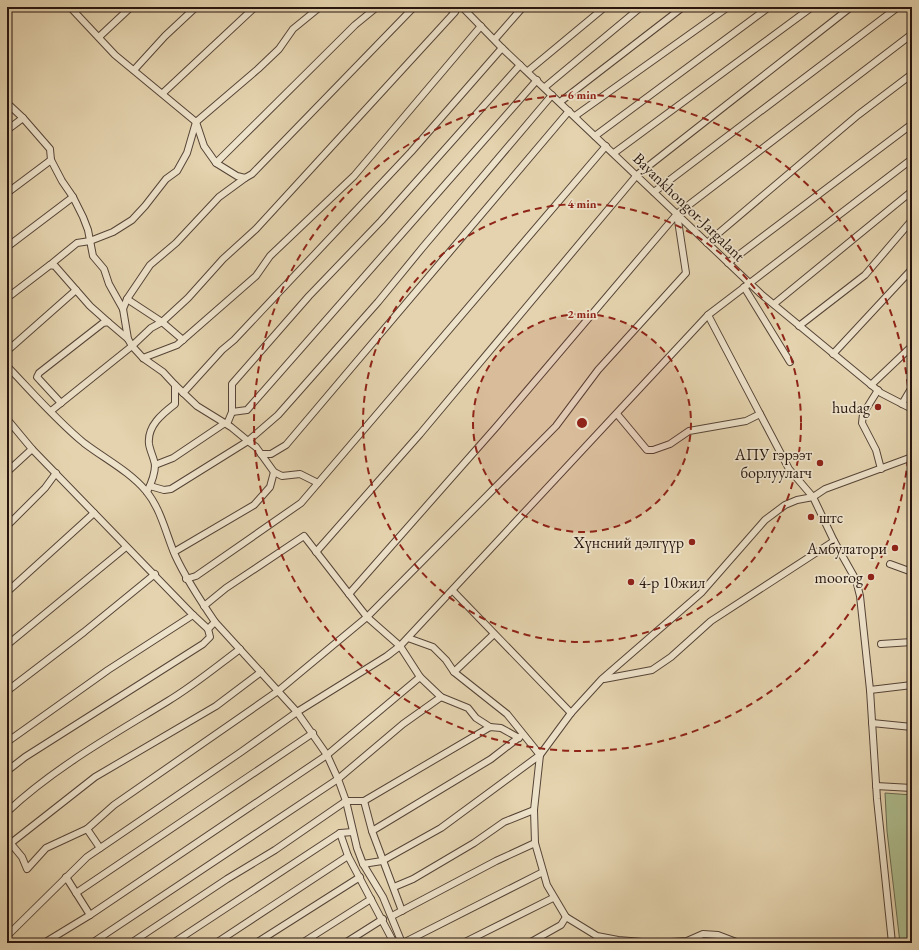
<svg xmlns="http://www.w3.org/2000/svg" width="919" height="950" font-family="'EB Garamond',serif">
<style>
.green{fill:#aebe90;stroke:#6a6a50}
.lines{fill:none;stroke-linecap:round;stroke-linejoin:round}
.minor-casing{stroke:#564437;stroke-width:8}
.minor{stroke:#ede2ca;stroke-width:6}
.ring{fill:none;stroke:#8f2418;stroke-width:2;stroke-dasharray:7 5}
.poi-dot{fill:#8f2418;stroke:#ede2ca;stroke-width:1.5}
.labels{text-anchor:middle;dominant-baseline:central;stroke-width:3.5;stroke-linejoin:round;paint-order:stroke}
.street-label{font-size:16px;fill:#27150f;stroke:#ede2ca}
.poi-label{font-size:16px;fill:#27150f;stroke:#ede2ca;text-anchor:end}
.centre{fill:#8f2418;stroke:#ede2ca;stroke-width:2}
.ring-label{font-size:12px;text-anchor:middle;font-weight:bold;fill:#8f2418;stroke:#ede2ca;stroke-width:3.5;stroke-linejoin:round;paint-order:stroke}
</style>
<rect width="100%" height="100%" fill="#e4d3ae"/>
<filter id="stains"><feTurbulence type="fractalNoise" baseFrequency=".005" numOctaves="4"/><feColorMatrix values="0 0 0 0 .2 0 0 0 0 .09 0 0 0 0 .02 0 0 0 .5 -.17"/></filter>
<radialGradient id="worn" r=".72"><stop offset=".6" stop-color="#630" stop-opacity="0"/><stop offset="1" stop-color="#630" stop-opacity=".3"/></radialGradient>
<polygon class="green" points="885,793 912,795 912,943 900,943 887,831"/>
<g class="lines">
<g class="minor-casing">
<g id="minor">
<polyline points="70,7 115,55 196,122 204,146 216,163 237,176 245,178 252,174 414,7"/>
<polyline points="462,7 502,48 761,294 881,393 912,409"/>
<polyline points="99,37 131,7"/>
<polyline points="495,39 523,7"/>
<polyline points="134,70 165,36 196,7"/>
<polyline points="528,71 605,7"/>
<polyline points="545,87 641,7"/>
<polyline points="163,93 255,7"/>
<polyline points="560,102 683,7"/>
<path d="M7,103L23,118L50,149L51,160L62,181L73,197L83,217L88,230L93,256L104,269L109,284L123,309L128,339L132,346L143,358L163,372L175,385V404C162,414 147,426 149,444C150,451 154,458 155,465C155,475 151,484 147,492"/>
<polyline points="575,116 728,7"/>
<polyline points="7,130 23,118"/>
<polyline points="595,136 769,7"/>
<polyline points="614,153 812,7"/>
<polyline points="216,163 355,25 377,7"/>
<polyline points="654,192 898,7"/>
<polyline points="7,193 51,160"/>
<polyline points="707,243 858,115 912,74"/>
<polyline points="7,247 73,197"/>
<polyline points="728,263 912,124"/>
<polyline points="50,265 77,243 90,241 113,232 132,220 145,206 166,179 177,171 187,153 196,122 258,69 279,49 293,29 320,7"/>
<polyline points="744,287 790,362"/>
<polyline points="7,298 50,265 55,266 90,306 108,322"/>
<polyline points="127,299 162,322 183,340"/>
<polyline points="774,304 912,191"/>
<polyline points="123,309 127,299 150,265 176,243 219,197 245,178"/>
<polyline points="708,315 789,469 813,497"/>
<polyline points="799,326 865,275 912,220"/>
<polyline points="7,351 76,290"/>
<polyline points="833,354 912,269"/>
<polyline points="143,358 177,345 256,276 270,256 354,176 481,26"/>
<path d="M7,366C32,392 56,420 84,443C105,459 129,471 146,491C161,509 166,534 175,555C186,579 200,600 215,622L297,712L327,755L338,779L346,801L357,848L363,864L383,897L402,943"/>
<polyline points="175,385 197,406 231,427 248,441 278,415 378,302 423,247 552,95"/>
<polyline points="871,385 912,346"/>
<polyline points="878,390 863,414 862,423 876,450 881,469"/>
<polyline points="183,393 222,350 234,340 411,152 502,48"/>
<polyline points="61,403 37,377 39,373 103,323 108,322 128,339"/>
<polyline points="902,404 912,387"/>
<polyline points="51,411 132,346 151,328 162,322 188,298 223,259 256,229 455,12 448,7"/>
<polyline points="232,412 247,410 537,80"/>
<polyline points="617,414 647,450 653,450 670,444 689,431 746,421 760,414"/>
<polyline points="7,419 32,449 193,615 208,629 215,622"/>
<polyline points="227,424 232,412 232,384 309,296 381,221 520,65"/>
<polyline points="261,454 271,454 286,445 569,111"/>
<polyline points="155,465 173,458 225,423"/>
<polyline points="7,472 32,449"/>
<polyline points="150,486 164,490 171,489 248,441 256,447 274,472 282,476 300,474 318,483"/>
<polyline points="7,526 45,488 56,473"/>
<polyline points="174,552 254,505 270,487 274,472"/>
<polyline points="316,552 420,434 637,175 851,7"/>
<polyline points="890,564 912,572"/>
<polyline points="186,579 196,576 301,503 606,146"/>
<polyline points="453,591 571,713"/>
<polyline points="7,592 94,513"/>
<polyline points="204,606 226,588 304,536 349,594"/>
<polyline points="408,638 433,647 446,660 454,672 507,714 540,755 534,810 535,843 547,885 566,917 597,936 618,940 655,943 687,941 703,934 718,935 739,943"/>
<polyline points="881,644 912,642"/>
<polyline points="7,645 126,547"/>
<polyline points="454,672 494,634"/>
<polyline points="420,677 400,646 367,617 349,594 497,426 677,214 912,34"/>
<polyline points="604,679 652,670 671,657 711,621 834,541"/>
<polyline points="870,690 912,685"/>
<polyline points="7,691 84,632 155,574"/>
<polyline points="872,723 912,727"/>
<polyline points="7,742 108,670 193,615"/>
<polyline points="7,771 25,757 203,644 210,637 208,629"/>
<polyline points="876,786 912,788"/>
<polyline points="364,801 372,831"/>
<path d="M7,812C55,767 113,735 168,701C193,686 216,667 240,649"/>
<polyline points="87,829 100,848"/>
<polyline points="340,833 348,856 394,943"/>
<polyline points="7,839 22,857 27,869 46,848 87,829 114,805 278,691 367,617 556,426 598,370 686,273 677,214"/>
<polyline points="11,843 95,777 216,706 261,672"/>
<polyline points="363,864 382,861 441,828 540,755 571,713 602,679 701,593 765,520 785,505 797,500 813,497"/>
<polyline points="66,877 90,915"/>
<polyline points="394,887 413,879 474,843 504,822 534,810"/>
<polyline points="76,893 313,733"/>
<polyline points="402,911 372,831 491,759 522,735"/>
<polyline points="392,916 496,861 535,843"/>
<polyline points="7,936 87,857 241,752 297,712 387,656 400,646 708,315 912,159"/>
<polyline points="44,943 90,915 327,755 420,677 441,697 468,708 476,718 490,727"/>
<polyline points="92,943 338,779 403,724 441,697"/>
<polyline points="131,943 227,879 275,850 346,801 364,801 490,727 501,728 519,738"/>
<polyline points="173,943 340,833 353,832"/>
<polyline points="216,943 348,856"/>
<polyline points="256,943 360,877"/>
<polyline points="302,943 371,899"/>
<polyline points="345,943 383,919"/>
<polyline points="403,943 543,872"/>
<polyline points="463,943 553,898"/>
<polyline points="529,943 561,925 566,917"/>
<polyline points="892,943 877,799 870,690 860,596 856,580 834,541 813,497 825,489 912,457"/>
</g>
</g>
<use href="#minor" class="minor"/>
</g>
<circle cx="582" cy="423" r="109" fill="#8f2418" fill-opacity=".12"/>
<g class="ring">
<circle cx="582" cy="423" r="109"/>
<circle cx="582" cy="423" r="219"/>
<circle cx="582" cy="423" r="328"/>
</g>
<g class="poi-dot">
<circle cx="878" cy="407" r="4"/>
<circle cx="820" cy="463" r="4"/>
<circle cx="811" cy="517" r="4"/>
<circle cx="692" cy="542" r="4"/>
<circle cx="895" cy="548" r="4"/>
<circle cx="871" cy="577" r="4"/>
<circle cx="631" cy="582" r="4"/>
</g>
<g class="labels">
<g class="street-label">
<text transform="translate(689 207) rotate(44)">Bayankhongor-Jargalant</text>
</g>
<g class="poi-label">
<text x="870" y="407">hudag</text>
<text x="812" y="454">АПУ гэрээт<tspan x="812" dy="18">борлуулагч</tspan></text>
<text x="819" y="517" text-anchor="start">штс</text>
<text x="684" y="542">Хүнсний дэлгүүр</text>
<text x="887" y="548">Амбулатори</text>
<text x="863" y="577">moorog</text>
<text x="639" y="582" text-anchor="start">4-р 10жил</text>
</g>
</g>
<circle cx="582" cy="423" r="6" class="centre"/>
<g class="ring-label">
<text x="582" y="99">6 min</text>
<text x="582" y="208">4 min</text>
<text x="582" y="318">2 min</text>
</g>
<rect width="919" height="950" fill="none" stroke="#e4d3ae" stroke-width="24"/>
<rect x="8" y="8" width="903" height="934" fill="none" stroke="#27150f" stroke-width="2"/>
<rect x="12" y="12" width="895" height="926" fill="none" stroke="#27150f"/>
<rect width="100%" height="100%" filter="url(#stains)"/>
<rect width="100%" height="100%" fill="url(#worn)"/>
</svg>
